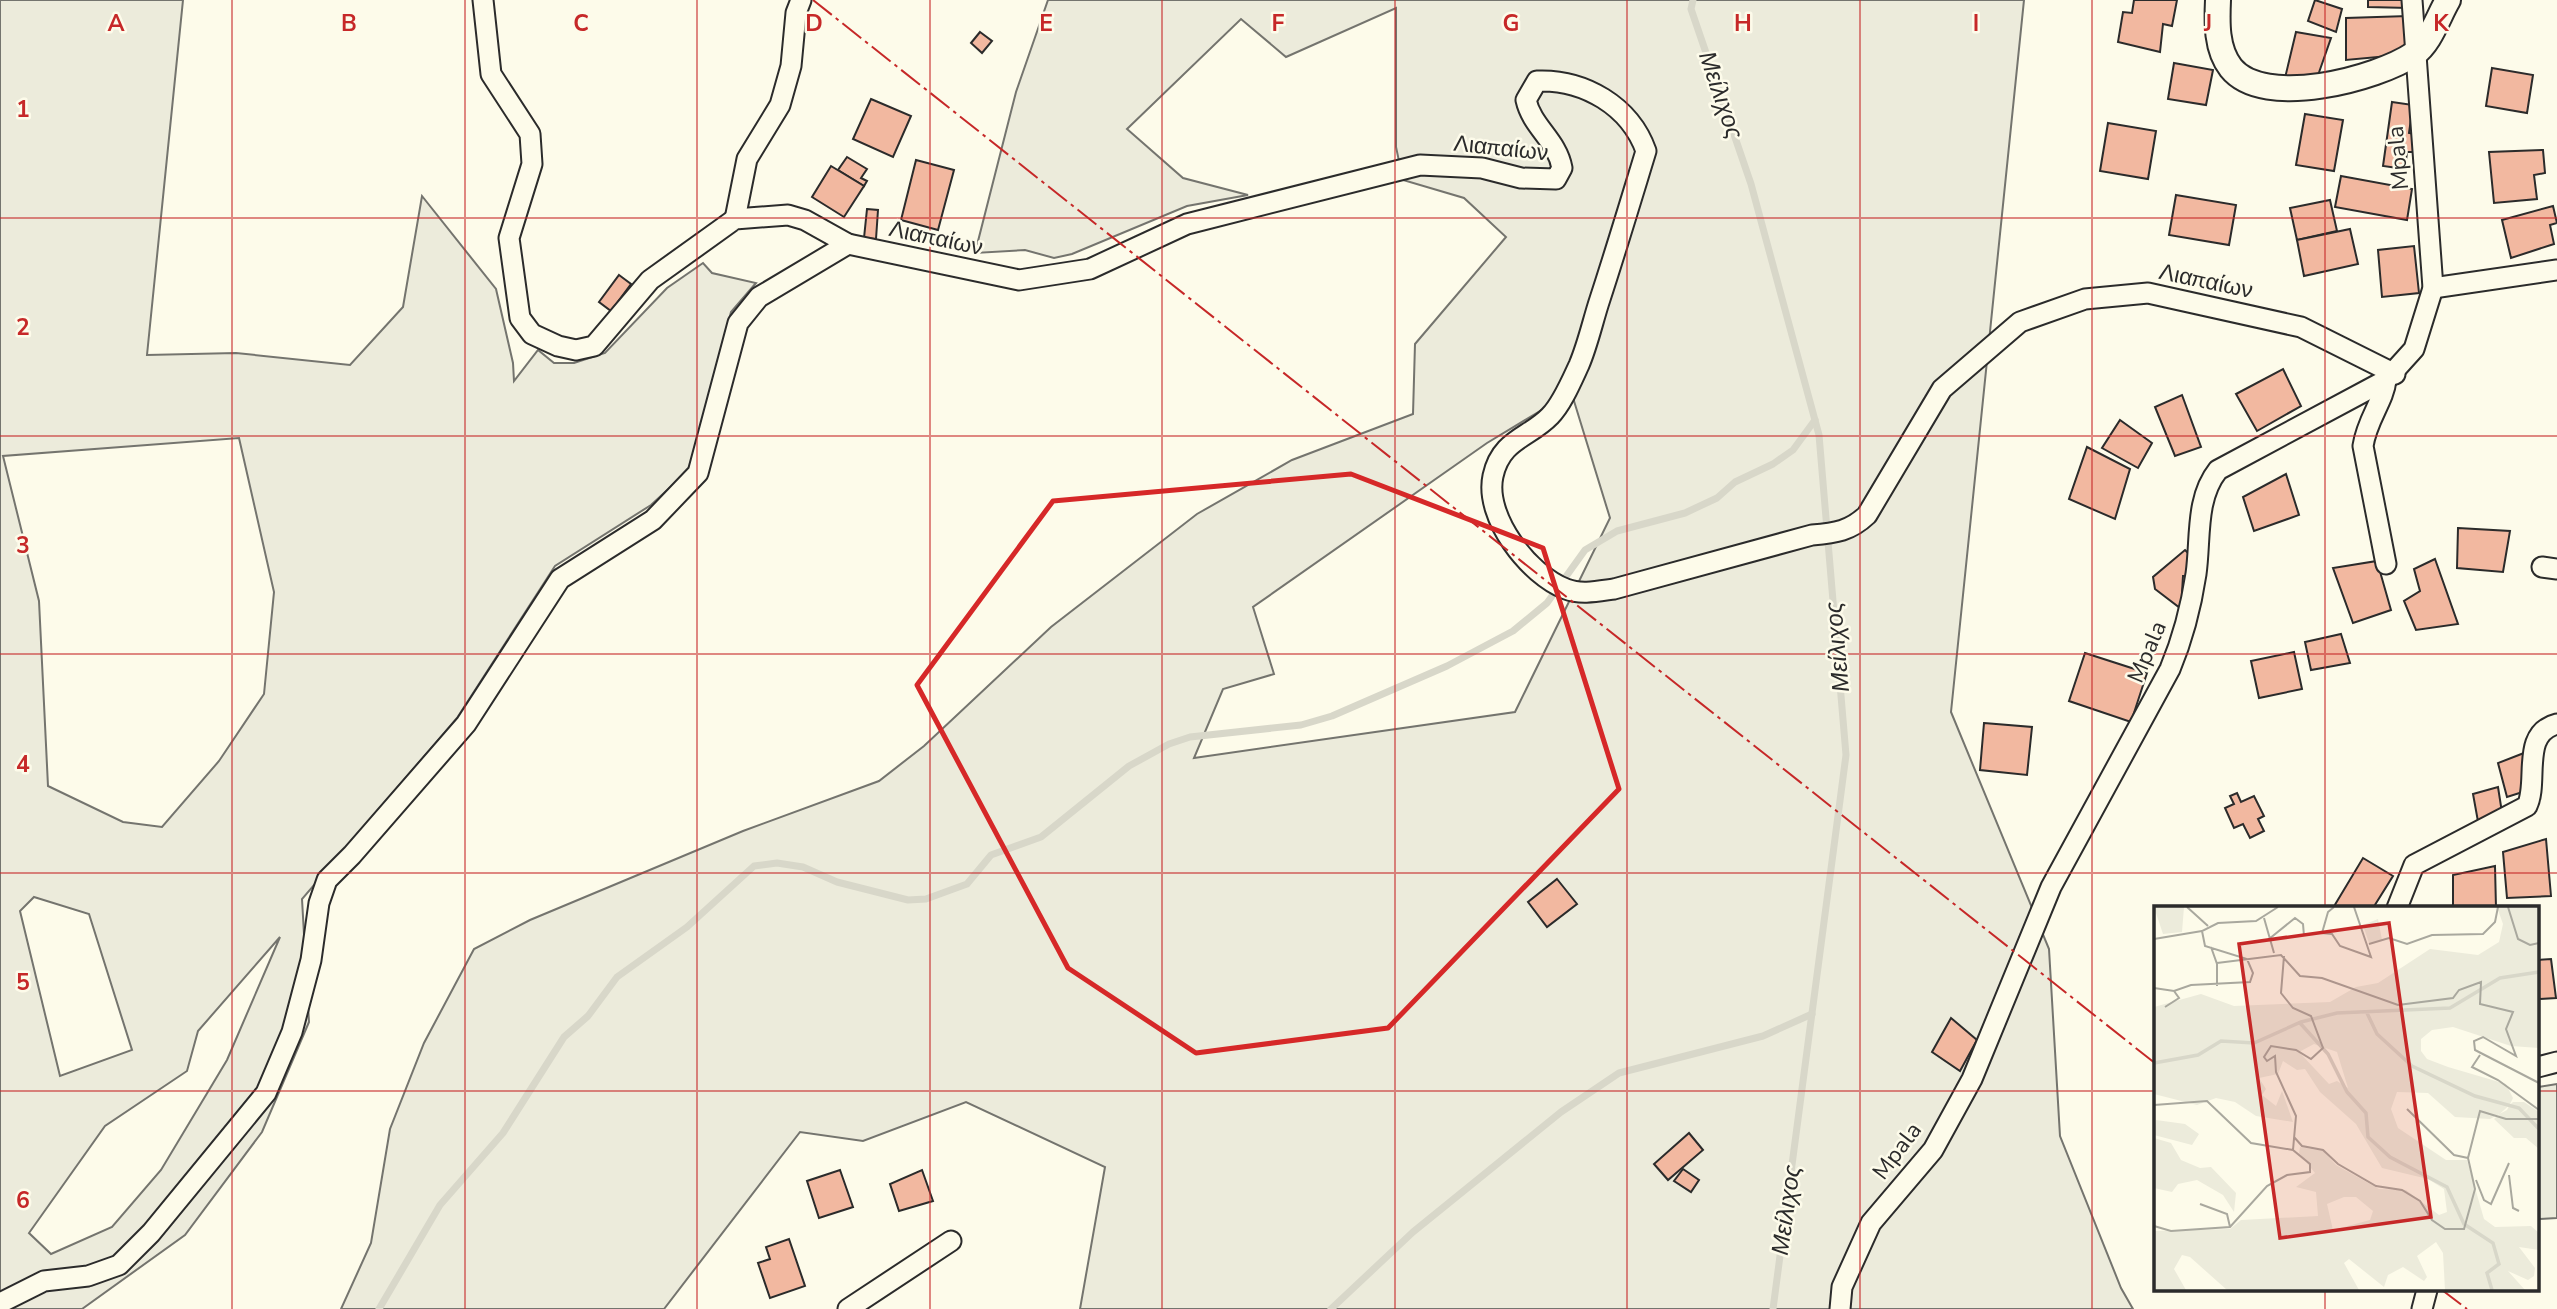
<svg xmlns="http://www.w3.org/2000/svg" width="2557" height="1309" font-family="'Nunito Sans',sans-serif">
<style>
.green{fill:#ecebdb;stroke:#74746e;stroke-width:2;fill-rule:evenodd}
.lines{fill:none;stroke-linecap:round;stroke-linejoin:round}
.stream{stroke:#d8d7c9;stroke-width:7}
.building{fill:#f2b8a0;stroke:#2b2b2b;stroke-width:2}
.minor-casing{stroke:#2b2b2b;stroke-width:23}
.tertiary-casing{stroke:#2b2b2b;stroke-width:28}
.minor{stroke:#fdfbea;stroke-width:19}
.tertiary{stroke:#fdfbea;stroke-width:24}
.power{stroke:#c62828;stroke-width:2;stroke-dasharray:24 5 3.5 5;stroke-linecap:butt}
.marked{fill:none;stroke:#d62828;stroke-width:5;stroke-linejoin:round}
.grid{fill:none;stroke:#c62828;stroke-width:2;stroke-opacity:0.55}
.labels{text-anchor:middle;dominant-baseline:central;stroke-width:5;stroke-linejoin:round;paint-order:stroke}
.street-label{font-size:23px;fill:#2b2b2b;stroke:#fdfbea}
.water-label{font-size:24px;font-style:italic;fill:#2b2b2b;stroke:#fdfbea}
.inset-river{fill:none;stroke:#d8d7c9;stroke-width:3.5}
.inset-road{fill:none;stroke:#a9a89e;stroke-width:2}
.view{fill:#c62828;fill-opacity:0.15;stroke:#c62828;stroke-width:3.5}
.inset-edge{fill:none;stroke:#2b2b2b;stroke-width:3.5}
.grid-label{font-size:23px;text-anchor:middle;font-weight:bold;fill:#c62828;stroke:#fdfbea;stroke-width:5;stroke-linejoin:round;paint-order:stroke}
</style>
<rect width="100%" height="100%" fill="#fdfbea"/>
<g class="green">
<path d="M0,0H183L147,355L236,353L350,365L403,307L422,196L496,289L513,363L514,381L538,350L554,363H574L605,353L667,288L703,263L712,273L756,283L731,312L689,470L651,505L555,566L457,718L302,899L309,1022L262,1132L185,1235L82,1309H0ZM239,438L274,592L264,694L219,761L162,827L123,822L48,786L39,601L3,456ZM34,897L89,914L132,1050L60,1076L20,911ZM280,937L227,1060L161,1170L112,1227L51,1254L29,1233L105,1126L187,1071L198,1031Z"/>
<path d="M1048,0H2024L1951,712L2049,949L2060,1136L2121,1288L2133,1309H1080L1105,1167L966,1102L863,1141L800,1132L664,1309H341L371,1243L390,1129L424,1043L474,949L530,920L743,831L879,781L924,746L1051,627L1197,514L1292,460L1413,414L1415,344L1506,237L1464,198L1403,180L1396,147V8L1286,57L1241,19L1127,129L1183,178L1248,195L1187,206L1072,254L1054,258L1025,250L975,253L1016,92ZM1566,375L1610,518L1515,712L1194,758L1223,689L1274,674L1253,607L1487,443L1545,408Z"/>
<polygon points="2557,1084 2557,1218 2538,1219 2538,1087"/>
</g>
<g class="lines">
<g class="stream">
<polyline points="1693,0 1691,9 1751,184 1819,435 1846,755 1773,1309"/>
<polyline points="379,1309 440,1205 503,1133 564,1037 588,1016 617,977 687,927 754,866 777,863 803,867 837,882 908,900 926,899 967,884 991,855 1041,837 1129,766 1169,744 1190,737 1301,725 1332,716 1447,666 1513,631 1547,603 1585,550 1617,531 1685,513 1717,498 1735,482 1773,464 1793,450 1815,420"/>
<polyline points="1331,1309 1413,1232 1561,1112 1619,1073 1763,1036 1812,1014"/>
</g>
</g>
<g class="building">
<polygon points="2134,0 2177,0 2172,26 2163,24 2160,52 2118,42 2123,12 2132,13"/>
<polygon points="2315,0 2342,9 2336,32 2308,21"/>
<polygon points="2368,0 2409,0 2409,8 2368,7"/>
<polygon points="2408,16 2410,54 2346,60 2346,18"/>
<polygon points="980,32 992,41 982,53 971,43"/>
<polygon points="2296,32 2331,38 2316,81 2285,78"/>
<polygon points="2174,63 2213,70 2206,105 2168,99"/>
<polygon points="2492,68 2533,75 2527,113 2486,106"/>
<polygon points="871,99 911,116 893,157 853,139"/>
<polygon points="2392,102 2413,105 2409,133 2415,134 2413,152 2407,152 2405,169 2383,166"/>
<polygon points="2305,114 2343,120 2334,171 2296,165"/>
<polygon points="2108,123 2156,131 2148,179 2100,171"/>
<polygon points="2543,150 2545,173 2534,175 2537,199 2494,203 2489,152"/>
<polygon points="847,157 867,169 861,178 867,181 864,186 838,170"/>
<polygon points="916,160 954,170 938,230 901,220"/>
<polygon points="831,166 864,186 844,217 812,197"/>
<polygon points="2341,176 2412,189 2407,220 2335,207"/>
<polygon points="2176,195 2236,205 2229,245 2169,235"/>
<polygon points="2330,200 2337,231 2297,240 2290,208"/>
<polygon points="2553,206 2557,223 2550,225 2554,244 2511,258 2502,220"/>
<polygon points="867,209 878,210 876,239 864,238"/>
<polygon points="2350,229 2358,264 2304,276 2297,240"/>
<polygon points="2414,246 2419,293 2382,297 2378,250"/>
<polygon points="619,275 631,284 611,311 599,302"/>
<polygon points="2283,369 2301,406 2257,431 2236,394"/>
<polygon points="2182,395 2201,447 2175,456 2155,407"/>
<polygon points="2120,420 2152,443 2138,468 2102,448"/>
<polygon points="2087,447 2130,469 2115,519 2069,499"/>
<polygon points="2286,474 2299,515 2254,531 2243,497"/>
<polygon points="2458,528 2510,531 2503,572 2457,568"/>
<polygon points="2185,550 2193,558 2192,576 2183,576 2182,593 2188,597 2180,608 2155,589 2153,577"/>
<polygon points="2435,559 2458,624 2416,630 2404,601 2420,591 2414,569"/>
<polygon points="2377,561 2391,610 2353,623 2333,568"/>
<polygon points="2341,634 2350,663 2311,670 2305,642"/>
<polygon points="2294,652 2302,689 2259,698 2251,661"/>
<polygon points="2085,653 2147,673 2131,722 2069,701"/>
<polygon points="1984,723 2032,727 2027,775 1980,770"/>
<polygon points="2524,753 2529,790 2507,797 2498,763"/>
<polygon points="2498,787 2503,819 2479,827 2473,794"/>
<polygon points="2237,793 2241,802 2254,796 2264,816 2258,819 2264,831 2250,838 2243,824 2234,828 2225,808 2234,804 2230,796"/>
<polygon points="2546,839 2551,896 2507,898 2503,852"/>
<polygon points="2363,858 2393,876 2373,908 2333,908"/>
<polygon points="2495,866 2496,908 2453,908 2453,875"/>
<polygon points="1557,879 1577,904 1547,927 1528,902"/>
<polygon points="2551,959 2556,998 2538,999 2538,960"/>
<polygon points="1951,1018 1977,1040 1960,1071 1932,1052"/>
<polygon points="1689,1133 1703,1150 1668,1180 1654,1164"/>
<polygon points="1683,1169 1699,1180 1691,1192 1674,1181"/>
<polygon points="840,1170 853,1207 819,1218 807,1181"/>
<polygon points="922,1170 933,1201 899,1211 890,1184"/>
<polygon points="789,1239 805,1286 770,1298 758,1263 770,1259 766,1247"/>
</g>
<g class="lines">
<g class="minor-casing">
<g id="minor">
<path d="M483,0L491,74L530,134L532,164L509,238L520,318L532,334L558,346L576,350L594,346L650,280L735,219L788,215L805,220L848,244L1019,280L1090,269L1187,224L1420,165L1482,168L1521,178L1556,179L1562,168C1557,140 1532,127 1526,100L1537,81C1584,79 1630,106 1646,151C1631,200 1616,250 1600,299C1593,320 1588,344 1579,365C1572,380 1562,404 1550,416C1529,438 1501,439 1493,476C1484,517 1529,575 1566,589C1581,595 1599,591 1614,589L1812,535C1836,533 1850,531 1867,515L1942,389L2020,322L2085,299L2148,293L2301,327L2395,374"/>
<polyline points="735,219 747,159 780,105 791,66 796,13 801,0"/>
<polyline points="2433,288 2557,270"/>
<path d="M2386,380C2384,401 2367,419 2363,446L2386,564"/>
<polyline points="2542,567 2557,569"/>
<path d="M2397,908L2414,865L2527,806C2539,782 2520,733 2557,724"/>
<polyline points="2538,1067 2557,1062"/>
<polyline points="0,1303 44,1281 88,1276 119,1265 151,1233 266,1093 292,1032 311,960 319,903 327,880 352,855 466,724 560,579 653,520 698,473 738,323 759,297 848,244"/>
<polyline points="848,1309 951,1241"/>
<path d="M1840,1309L1842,1287L1871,1223L1933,1150L1972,1079L2051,887L2170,669C2183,638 2191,607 2196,574C2201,539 2195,499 2218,470L2386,380L2414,349L2433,288L2412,0"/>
<polyline points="2422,1309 2427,1290"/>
</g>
</g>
<g class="tertiary-casing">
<path id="tertiary" d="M2218,0C2217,22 2216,49 2231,68C2264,109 2377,79 2414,54C2430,43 2438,17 2448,0"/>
</g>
<use href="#minor" class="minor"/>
<use href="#tertiary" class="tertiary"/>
<g class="power">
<polyline points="813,0 2156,1064"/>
<polyline points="2442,1290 2467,1309"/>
</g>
</g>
<path class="marked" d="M1351,474L1543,548L1619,789L1388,1028L1196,1053L1068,968L917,685L1053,501Z"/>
<path class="grid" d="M232,0V1309M465,0V1309M697,0V1309M930,0V1309M1162,0V1309M1395,0V1309M1627,0V1309M1860,0V1309M2092,0V1309M2325,0V908M0,218H2557M0,436H2557M0,654H2557M0,873H2557M0,1091H2156M2538,1091H2557M2325,1290V1309"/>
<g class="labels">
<g class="street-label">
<text transform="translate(1501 148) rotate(6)">Λιαπαίων</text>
<text transform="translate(2398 158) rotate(-95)">Mpala</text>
<text transform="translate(936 238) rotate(12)">Λιαπαίων</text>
<text transform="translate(2206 281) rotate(12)">Λιαπαίων</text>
<text transform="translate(2147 652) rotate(-67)">Mpala</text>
<text transform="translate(1897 1151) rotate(-53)">Mpala</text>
</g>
<g class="water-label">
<text transform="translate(1721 95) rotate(71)">Μείλιχος</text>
<text transform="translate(1837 647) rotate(-95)">Μείλιχος</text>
<text transform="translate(1786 1210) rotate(-82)">Μείλιχος</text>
</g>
</g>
<g transform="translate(2154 906)">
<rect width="385" height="385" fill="#fdfbea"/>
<path d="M0,1H30L28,26L9,28ZM343,1H385V142L357,140L299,121L278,124L267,133V145L273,153L294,161L352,178L359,192L353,204L336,213L301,211L274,187L243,186L237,203L244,222L292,254H313L330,313L341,321L377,320L385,327V344L365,341L381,362L380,370L374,374L354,365L371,384H291L289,347L282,336L263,350L273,371L270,375L249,361L234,369L230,381L195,353L190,357L205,384H73L36,351L28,349L20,363L32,384H0V325L76,323L87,314L164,310L162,286L142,281L161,267L145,247L146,241L169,245L182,259L225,283L252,284L285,309L293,306L290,283L274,273L228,262L202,218L166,186L151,163L143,164L129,155L124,168L105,172L112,183L108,189L122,200L128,185L139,216L102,210L81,196L62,192L43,199L0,188V101L47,88L80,100L176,96L202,81L224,77L276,43L324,49L345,36L349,18ZM160,138L183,146L194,182L183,175L175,178L145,146ZM190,291H202L219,305L216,314L179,324L173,298ZM224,13L228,34L215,37L209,19ZM359,196H370L385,206V243L372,232H360L340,213ZM2,214L31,218L45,228L38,239L0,229ZM0,232L17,237L27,254L46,262L57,261L82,287L80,306L69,289L43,274L24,278L18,286L0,282Z" fill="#ecebdb" fill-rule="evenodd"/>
<path class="inset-river" d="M213,107L223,128L258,160L321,190L365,202L385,223M146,117L174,148L193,186L212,207L214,231L236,251L293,281L310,318L339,337L345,358L333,367L338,384M0,157L44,149L67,135L100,137L147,116L183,107L296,102L346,72L385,66"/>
<path class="inset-road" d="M33,1L54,20M180,1L174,6L168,27L178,28L186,40L217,51L200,1M354,1L364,33L376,39L385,37M110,12L120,47M0,33L48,25M115,33L141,12L149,18L150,30M215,38L235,32L253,38L278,29L329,28L341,16L344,1M57,41L63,58V80M63,57L127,49L146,70L168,72L244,99L299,92L305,84L327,76L326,98L359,106L352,123L362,150L329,131L320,135L321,144L385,177M0,82L20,85L37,79L96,76L99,67L93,53L51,40L48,25L64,17L102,15L124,1M11,101L25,92L20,85M326,149L318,161L344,174L385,204M0,199L53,195L97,237L139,244M253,203L300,249L314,252M140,231L148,240L169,244L184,258L222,280L248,284L266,295L278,314L291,323H310L321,283L314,252L326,205L352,213H385M355,269L359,302L365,305M322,274L330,294L337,298L355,257M46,298L73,308L76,321M0,320L17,325L76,321L113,280L133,269L156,266V258L139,244L142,210L122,166L121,150L113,155L110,151L117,140L142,144L157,153L169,142L157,110L139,102L127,87L130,50"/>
<path class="view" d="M235,17L277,311L126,332L85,38Z"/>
<rect width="385" height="385" class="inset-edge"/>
</g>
<g class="grid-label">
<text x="116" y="31">A</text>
<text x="349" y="31">B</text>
<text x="581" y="31">C</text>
<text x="814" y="31">D</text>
<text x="1046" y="31">E</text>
<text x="1278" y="31">F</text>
<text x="1511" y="31">G</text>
<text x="1743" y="31">H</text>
<text x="1976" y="31">I</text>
<text x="2208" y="31">J</text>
<text x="2441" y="31">K</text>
<text x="23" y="117">1</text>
<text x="23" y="335">2</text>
<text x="23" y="553">3</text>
<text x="23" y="772">4</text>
<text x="23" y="990">5</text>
<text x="23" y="1208">6</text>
</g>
</svg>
